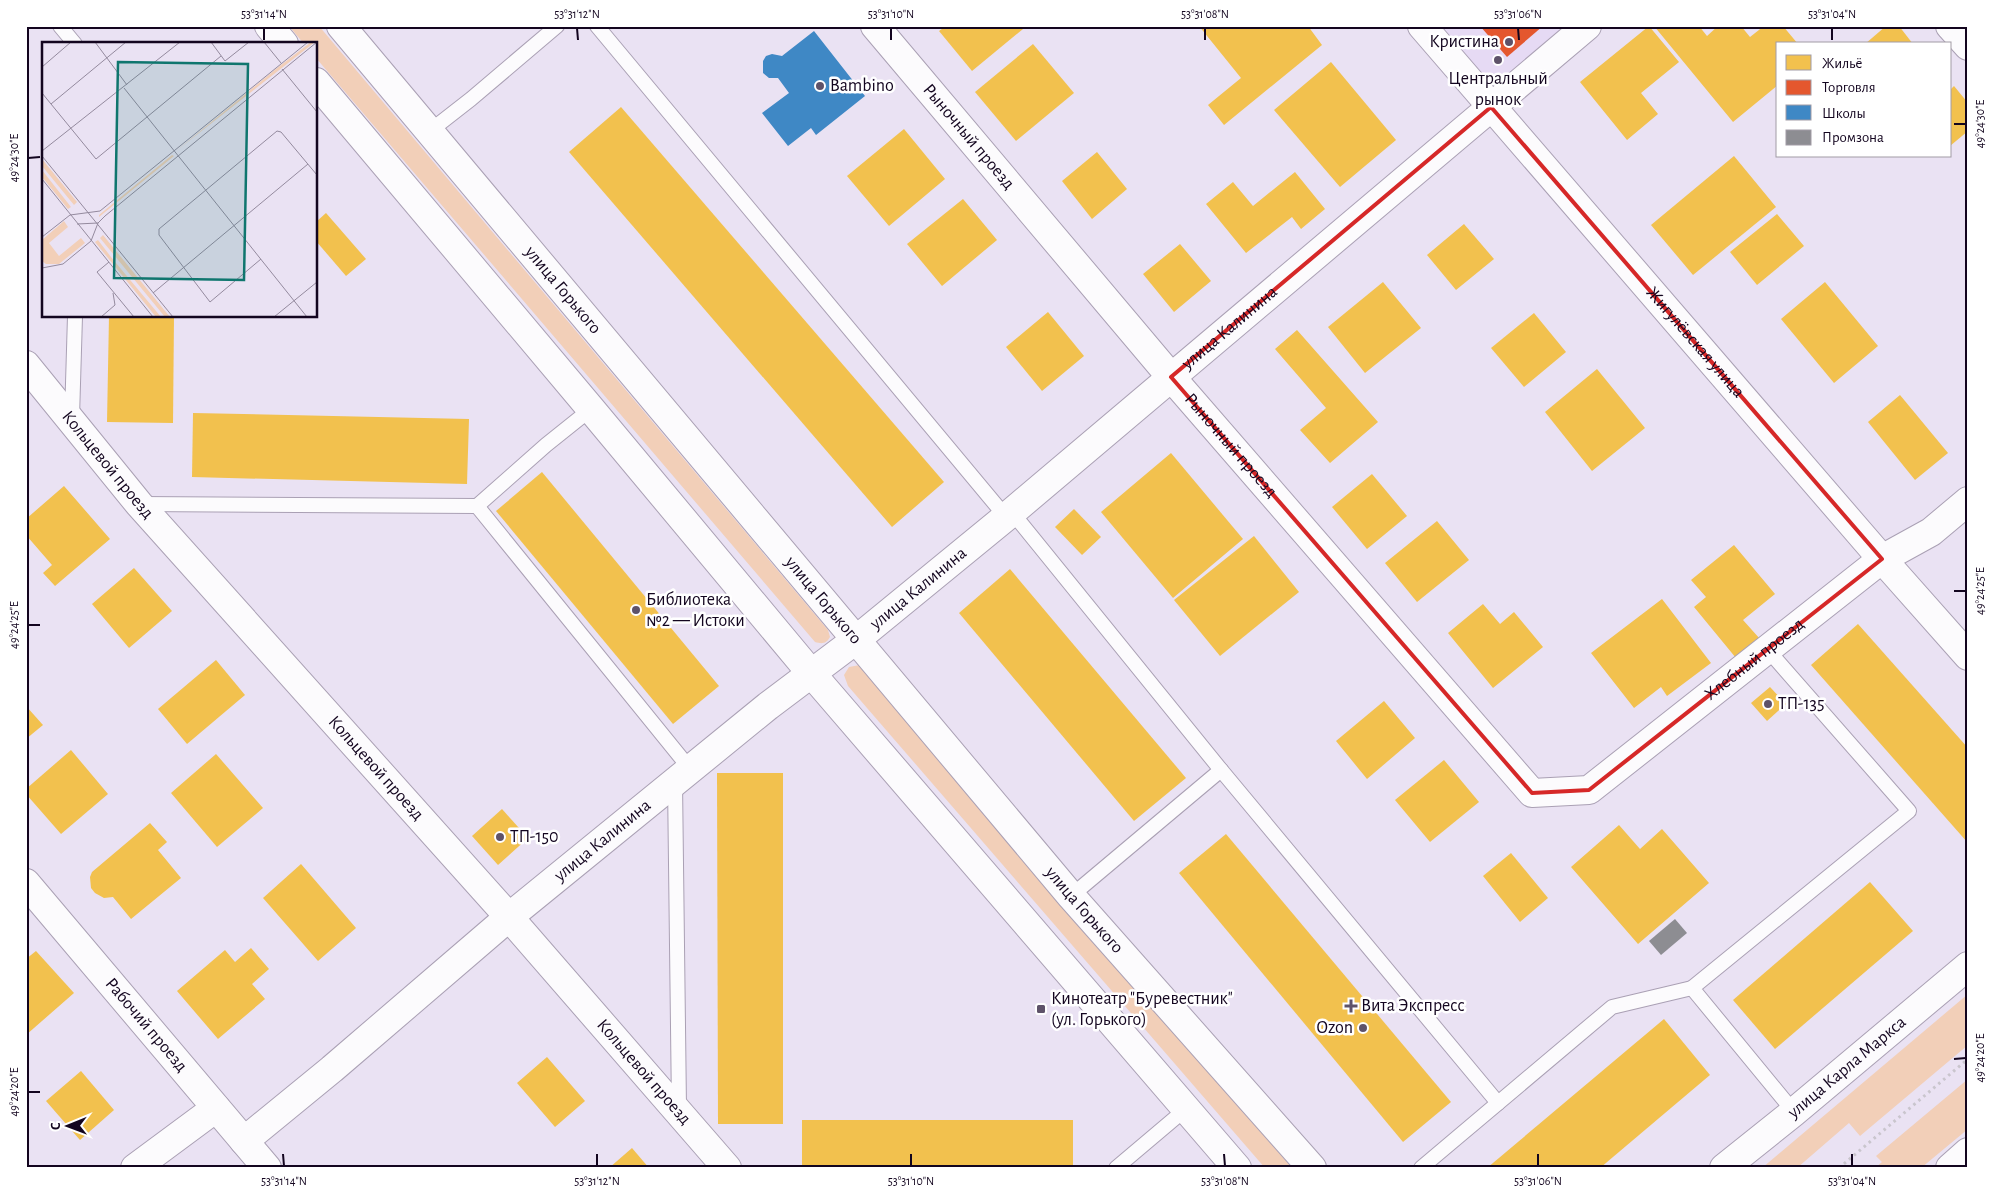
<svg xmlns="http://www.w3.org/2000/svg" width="1994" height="1194" font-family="'Alegreya Sans',sans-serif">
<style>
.built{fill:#e6daf4}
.green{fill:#f2cfb8}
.homes{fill:#f2c14e}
.shops{fill:#e4572e}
.schools{fill:#3f88c5}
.industry{fill:#8d8d92}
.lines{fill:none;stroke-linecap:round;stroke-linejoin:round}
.lane-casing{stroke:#aaa0b4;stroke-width:16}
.street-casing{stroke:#aaa0b4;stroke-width:30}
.secondary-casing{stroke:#aaa0b4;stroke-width:30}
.path{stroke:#c9c5cd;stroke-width:3;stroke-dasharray:2.5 4;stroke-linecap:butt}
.lane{stroke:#fcfbfd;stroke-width:14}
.street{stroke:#fcfbfd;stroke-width:28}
.secondary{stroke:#fcfbfd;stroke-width:28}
.marked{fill:none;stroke:#d62828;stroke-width:4;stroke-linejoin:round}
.ticks{fill:none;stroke:#13051f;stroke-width:2}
.poi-dot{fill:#5e5269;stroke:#fff;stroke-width:2}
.labels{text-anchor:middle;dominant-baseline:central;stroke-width:5;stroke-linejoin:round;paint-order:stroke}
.poi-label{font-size:18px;fill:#13051f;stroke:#fff;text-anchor:start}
.street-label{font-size:18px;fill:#13051f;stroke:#fff}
.inset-road{fill:none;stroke:#948a9e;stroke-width:1}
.view{fill:#0f766e;fill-opacity:0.15;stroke:#0f766e;stroke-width:2.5}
.inset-edge{fill:none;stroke:#13051f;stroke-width:2.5}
.neatline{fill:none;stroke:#13051f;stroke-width:2}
.ticks-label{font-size:12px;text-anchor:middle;fill:#13051f}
</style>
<rect width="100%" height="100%" fill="#eae2f3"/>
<polygon class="built" points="1435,26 1572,26 1492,94"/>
<g class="green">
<path d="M289,26H319L828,630L830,637C826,644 822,644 815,642L316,58V44H304Z"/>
<polygon points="860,665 868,672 1292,1168 1265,1168 848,686 844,675 849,667"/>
<polygon points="1968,994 1968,1045 1860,1136 1849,1123 1797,1168 1762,1168"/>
<polygon points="1968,1079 1968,1129 1921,1168 1875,1168 1882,1162 1876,1156"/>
</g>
<g class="homes">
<polygon points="946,26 1021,26 1023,29 972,71 939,31"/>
<polygon points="1199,26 1308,26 1322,45 1224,125 1208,105 1241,78"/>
<polygon points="1649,26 1679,62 1641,93 1658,114 1627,140 1580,82"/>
<polygon points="1654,26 1699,26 1707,36 1718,26 1741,26 1750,37 1764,26 1783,26 1798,44 1778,44 1778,85 1733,122"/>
<polygon points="1886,26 1899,26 1913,44 1865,44"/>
<polygon points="1033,44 1074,93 1016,141 975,92"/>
<polygon points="1331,62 1396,140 1340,187 1274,110"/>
<polygon points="1954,86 1968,103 1968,131 1950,146 1950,90"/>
<polygon points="621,107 944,482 892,527 569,152"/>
<polygon points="904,129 945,179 889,226 847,176"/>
<polygon points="1097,152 1127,189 1092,219 1062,181"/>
<polygon points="1734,156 1776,207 1693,275 1651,225"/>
<polygon points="1295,172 1325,209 1301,229 1292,217 1246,253 1206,204 1233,182 1253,206"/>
<polygon points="963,199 997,240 942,286 907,244"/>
<polygon points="326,213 366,259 346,276 316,241 316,222"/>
<polygon points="1777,214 1804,246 1757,285 1730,252"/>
<polygon points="1464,224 1494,259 1456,290 1427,255"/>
<polygon points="1180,244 1211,281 1174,312 1143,274"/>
<polygon points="1383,282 1421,328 1365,373 1328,327"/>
<polygon points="1825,282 1878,346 1834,383 1781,319"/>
<polygon points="1048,312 1084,356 1042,391 1006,347"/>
<polygon points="1534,313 1566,352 1524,387 1491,348"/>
<polygon points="109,316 174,316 173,423 107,422"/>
<polygon points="1297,330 1378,422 1330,463 1300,430 1326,408 1275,349"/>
<polygon points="1597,369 1645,428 1592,471 1545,412"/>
<polygon points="1900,395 1948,453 1915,480 1868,422"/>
<polygon points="193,413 469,419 467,484 192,477"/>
<polygon points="1171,453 1243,539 1173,598 1101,512"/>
<polygon points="542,472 719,686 673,724 496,511"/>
<polygon points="1372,474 1407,516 1367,549 1332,507"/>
<polygon points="64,486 110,539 55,586 43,573 52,565 26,535 26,519"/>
<polygon points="1074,509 1101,537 1082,555 1055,527"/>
<polygon points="1437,521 1469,560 1417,602 1385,563"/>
<polygon points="1254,536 1299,592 1220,656 1174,600"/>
<polygon points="1734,545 1775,594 1743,620 1760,639 1736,658 1694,607 1706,597 1691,580"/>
<polygon points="134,568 172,611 129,648 92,604"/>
<polygon points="1010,569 1186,778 1134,821 959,613"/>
<polygon points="1662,599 1711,663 1667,696 1661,687 1634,708 1591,653"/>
<polygon points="1483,604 1500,624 1514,612 1543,647 1493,688 1448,633"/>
<polygon points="1858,624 1968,748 1968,843 1811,665"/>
<polygon points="216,660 245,695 187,744 158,709"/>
<polygon points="1770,687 1786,704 1767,721 1751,703"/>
<polygon points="1384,701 1415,738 1367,779 1336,741"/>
<polygon points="26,706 43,725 26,739"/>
<polygon points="71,750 108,794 61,834 26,794 26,789"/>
<polygon points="216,754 263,808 217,847 171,793"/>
<polygon points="1444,760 1479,802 1430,842 1395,800"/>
<polygon points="717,773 783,773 783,1124 718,1124"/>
<polygon points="502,809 528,838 498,865 472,836"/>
<polygon points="150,823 167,842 158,850 181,878 131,919 113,897 104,898 95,893 91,888 90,877 92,872"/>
<polygon points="1619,825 1640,849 1662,829 1709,883 1638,944 1571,867"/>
<polygon points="1226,834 1451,1102 1403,1142 1179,873"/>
<polygon points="1511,853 1548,898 1520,922 1483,876"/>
<polygon points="301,864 356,928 318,961 263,898"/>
<polygon points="1870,882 1913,931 1775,1049 1733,1000"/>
<polygon points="251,948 269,969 252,984 265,999 218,1039 177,991 225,950 235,962"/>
<polygon points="36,951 74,993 26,1035 26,959"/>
<polygon points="1664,1019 1710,1075 1600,1168 1487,1168"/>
<polygon points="547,1057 585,1101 555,1127 517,1083"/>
<polygon points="81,1071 114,1110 80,1140 46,1101"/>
<rect x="802" y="1120" width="271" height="48"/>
<polygon points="632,1148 649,1168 609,1168"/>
</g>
<polygon class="shops" points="1480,26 1543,26 1507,57"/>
<polygon class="schools" points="814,31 865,96 816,135 811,128 788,146 762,113 789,93 778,78 769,78 763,73 763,61 766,56 772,54 782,56"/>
<polygon class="industry" points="1675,919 1687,933 1661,955 1649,941"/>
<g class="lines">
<g class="lane-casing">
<g id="lane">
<polyline points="60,26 75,44"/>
<polyline points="597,26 1006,517"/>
<polyline points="430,131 471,99 557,26"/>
<polyline points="72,417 75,316"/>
<polyline points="139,504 477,506 691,770"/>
<polyline points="477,506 546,445 591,409"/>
<polyline points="1011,511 1221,770 1498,1103"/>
<polyline points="1767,649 1909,811 1692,988 1794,1112"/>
<polyline points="675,782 679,1108"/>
<polyline points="1071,896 1221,770"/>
<polyline points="1116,1168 1187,1108"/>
<polyline points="1421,1168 1612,1007 1692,988"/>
</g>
</g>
<g class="street-casing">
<g id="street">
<path id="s1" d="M875,26L1171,377L1532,793L1589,790L1882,559L1931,532L1968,501"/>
<path id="s2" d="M1422,26L1882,559L1968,656"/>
<polyline points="1950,26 1968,46"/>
<path id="s3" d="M26,365L139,504L509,917L727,1168"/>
<path id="s4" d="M26,883L267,1168"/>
<path id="s5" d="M244,1141L332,1069L509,917L768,706L857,639L1006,517L1587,26"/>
<polyline points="135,1168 216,1108"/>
</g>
</g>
<g class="secondary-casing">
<g id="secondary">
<polyline points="269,26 284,44"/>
<path id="s6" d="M341,26L1071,896L1312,1168"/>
<polyline points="316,82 591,409 811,673 1237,1168"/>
<path id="s7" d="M1724,1168L1794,1112L1968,966"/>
<polyline points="1950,1168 1968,1152"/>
</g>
</g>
<polyline class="path" points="1839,1168 1968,1059"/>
<use href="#lane" class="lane"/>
<use href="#street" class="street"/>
<use href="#secondary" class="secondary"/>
</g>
<path class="marked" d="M1491,107L1882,559L1589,790L1532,793L1171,377Z"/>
<path class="ticks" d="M264,28V40M577,28L578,40M891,28V40M1205,28V40M1518,28L1519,40M1832,28V40M1954,124H1966M28,158L40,157M1954,591H1966M28,625H40M1954,1059L1966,1058M28,1092H40M283,1154L284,1166M597,1154V1166M911,1154V1166M1224,1154L1225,1166M1538,1154V1166M1852,1154V1166"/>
<g class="poi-dot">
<circle cx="1509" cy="42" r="5"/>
<circle cx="1498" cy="60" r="5"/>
<circle cx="820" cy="86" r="5"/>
<circle cx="636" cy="610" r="5"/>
<circle cx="1768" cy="704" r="5"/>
<circle cx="500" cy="837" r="5"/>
<path d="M1348.5 998.5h5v5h5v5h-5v5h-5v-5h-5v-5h5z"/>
<rect x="1036" y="1004" width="10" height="10" rx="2.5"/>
<circle cx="1363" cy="1028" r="5"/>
</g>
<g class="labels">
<g class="poi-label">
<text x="1499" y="42" text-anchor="end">Кристина</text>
<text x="1498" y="79" text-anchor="middle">Центральный<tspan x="1498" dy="21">рынок</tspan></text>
<text x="830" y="86">Bambino</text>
<text x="646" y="600">Библиотека<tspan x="646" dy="21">№2 — Истоки</tspan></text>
<text x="1778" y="704">ТП-135</text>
<text x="510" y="837">ТП-150</text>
<text x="1051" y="999">Кинотеатр "Буревестник"<tspan x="1051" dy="21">(ул. Горького)</tspan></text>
<text x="1361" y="1006">Вита Экспресс</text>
<text x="1353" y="1028" text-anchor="end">Ozon</text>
</g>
<g class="street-label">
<text stroke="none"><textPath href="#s1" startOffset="145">Рыночный проезд</textPath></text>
<text stroke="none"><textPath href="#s6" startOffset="345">улица Горького</textPath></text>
<text stroke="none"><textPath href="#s5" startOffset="1278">улица Калинина</textPath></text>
<text stroke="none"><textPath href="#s2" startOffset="418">Жигулёвская улица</textPath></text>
<text stroke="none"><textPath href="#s1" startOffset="550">Рыночный проезд</textPath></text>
<text stroke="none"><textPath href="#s3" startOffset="129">Кольцевой проезд</textPath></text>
<text stroke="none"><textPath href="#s5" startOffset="872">улица Калинина</textPath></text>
<text stroke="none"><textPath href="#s6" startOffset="750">улица Горького</textPath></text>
<text stroke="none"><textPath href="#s1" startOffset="1278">Хлебный проезд</textPath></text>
<text stroke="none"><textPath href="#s3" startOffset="534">Кольцевой проезд</textPath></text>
<text stroke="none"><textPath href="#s5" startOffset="468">улица Калинина</textPath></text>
<text stroke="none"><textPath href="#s6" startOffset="1155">улица Горького</textPath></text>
<text stroke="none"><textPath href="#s4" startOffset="186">Рабочий проезд</textPath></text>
<text stroke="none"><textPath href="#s7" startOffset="159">улица Карла Маркса</textPath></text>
<text stroke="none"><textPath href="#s3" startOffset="939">Кольцевой проезд</textPath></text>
</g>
</g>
<g transform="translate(42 42)">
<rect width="275" height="275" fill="#eae2f3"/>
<path d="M269,0H273L134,109L235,26ZM130,113L132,114L57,175V173ZM0,117L35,160L32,163L0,124ZM0,128L29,165L26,167L0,135ZM22,179L26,185L7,201L17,214L39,196L43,201L17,222H4L0,219V198ZM61,193L128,275H123L58,196ZM56,198L69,215L119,275H114L53,200Z" fill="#f2cfb8"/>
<path class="inset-road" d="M53,0L85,43M169,0L183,19L207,0M222,0L239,21M0,25L29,0M240,27L275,70M82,46L265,275M0,51L54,117L179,14M9,62L84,0M0,109L138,0M0,114L131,275M0,137L111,275M35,182L56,181M0,195L28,173L58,169L266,0M219,217L168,260L117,193V187L235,89L239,90L275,133M67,220L55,230L92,275M0,226L21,222L49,199L56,181L63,174L275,0M111,251L266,122M59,275L73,263L71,251M232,275L275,240"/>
<path class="view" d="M76,20L206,22L202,238L72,236Z"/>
<rect width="275" height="275" class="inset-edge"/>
</g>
<rect width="1994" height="1194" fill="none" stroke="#ffffff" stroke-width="55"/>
<rect x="1776" y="42" width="175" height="115" fill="#ffffff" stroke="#a19ba5"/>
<rect x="1786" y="55" width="25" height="15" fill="#f2c14e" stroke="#a19ba5"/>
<text x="1822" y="68" font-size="15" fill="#13051f">Жильё</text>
<rect x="1786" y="80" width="25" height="15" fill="#e4572e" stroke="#a19ba5"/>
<text x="1822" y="92" font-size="15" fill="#13051f">Торговля</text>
<rect x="1786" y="105" width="25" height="15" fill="#3f88c5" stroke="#a19ba5"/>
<text x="1822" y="118" font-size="15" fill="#13051f">Школы</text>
<rect x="1786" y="130" width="25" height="15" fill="#8d8d92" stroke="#a19ba5"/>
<text x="1822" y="142" font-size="15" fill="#13051f">Промзона</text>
<g transform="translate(68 1126) rotate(269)" stroke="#ffffff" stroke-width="4" paint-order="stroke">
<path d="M0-4L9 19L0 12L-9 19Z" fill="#13051f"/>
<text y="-8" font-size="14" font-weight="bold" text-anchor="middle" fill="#13051f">С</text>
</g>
<rect x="28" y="28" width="1938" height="1138" class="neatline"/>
<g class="ticks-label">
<text x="264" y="18">53°31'14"N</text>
<text x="577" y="18">53°31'12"N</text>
<text x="891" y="18">53°31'10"N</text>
<text x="1205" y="18">53°31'08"N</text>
<text x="1518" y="18">53°31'06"N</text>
<text x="1832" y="18">53°31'04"N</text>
<text transform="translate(1980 124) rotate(-90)" y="4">49°24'30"E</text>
<text transform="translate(14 158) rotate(-90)" y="4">49°24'30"E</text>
<text transform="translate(1980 591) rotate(-90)" y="4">49°24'25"E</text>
<text transform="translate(14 625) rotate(-90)" y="4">49°24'25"E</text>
<text transform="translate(1980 1058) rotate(-90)" y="4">49°24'20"E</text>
<text transform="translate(14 1092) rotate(-90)" y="4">49°24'20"E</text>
<text x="284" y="1185">53°31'14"N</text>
<text x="597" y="1185">53°31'12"N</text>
<text x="911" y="1185">53°31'10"N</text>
<text x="1225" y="1185">53°31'08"N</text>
<text x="1538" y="1185">53°31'06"N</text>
<text x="1852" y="1185">53°31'04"N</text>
</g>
</svg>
